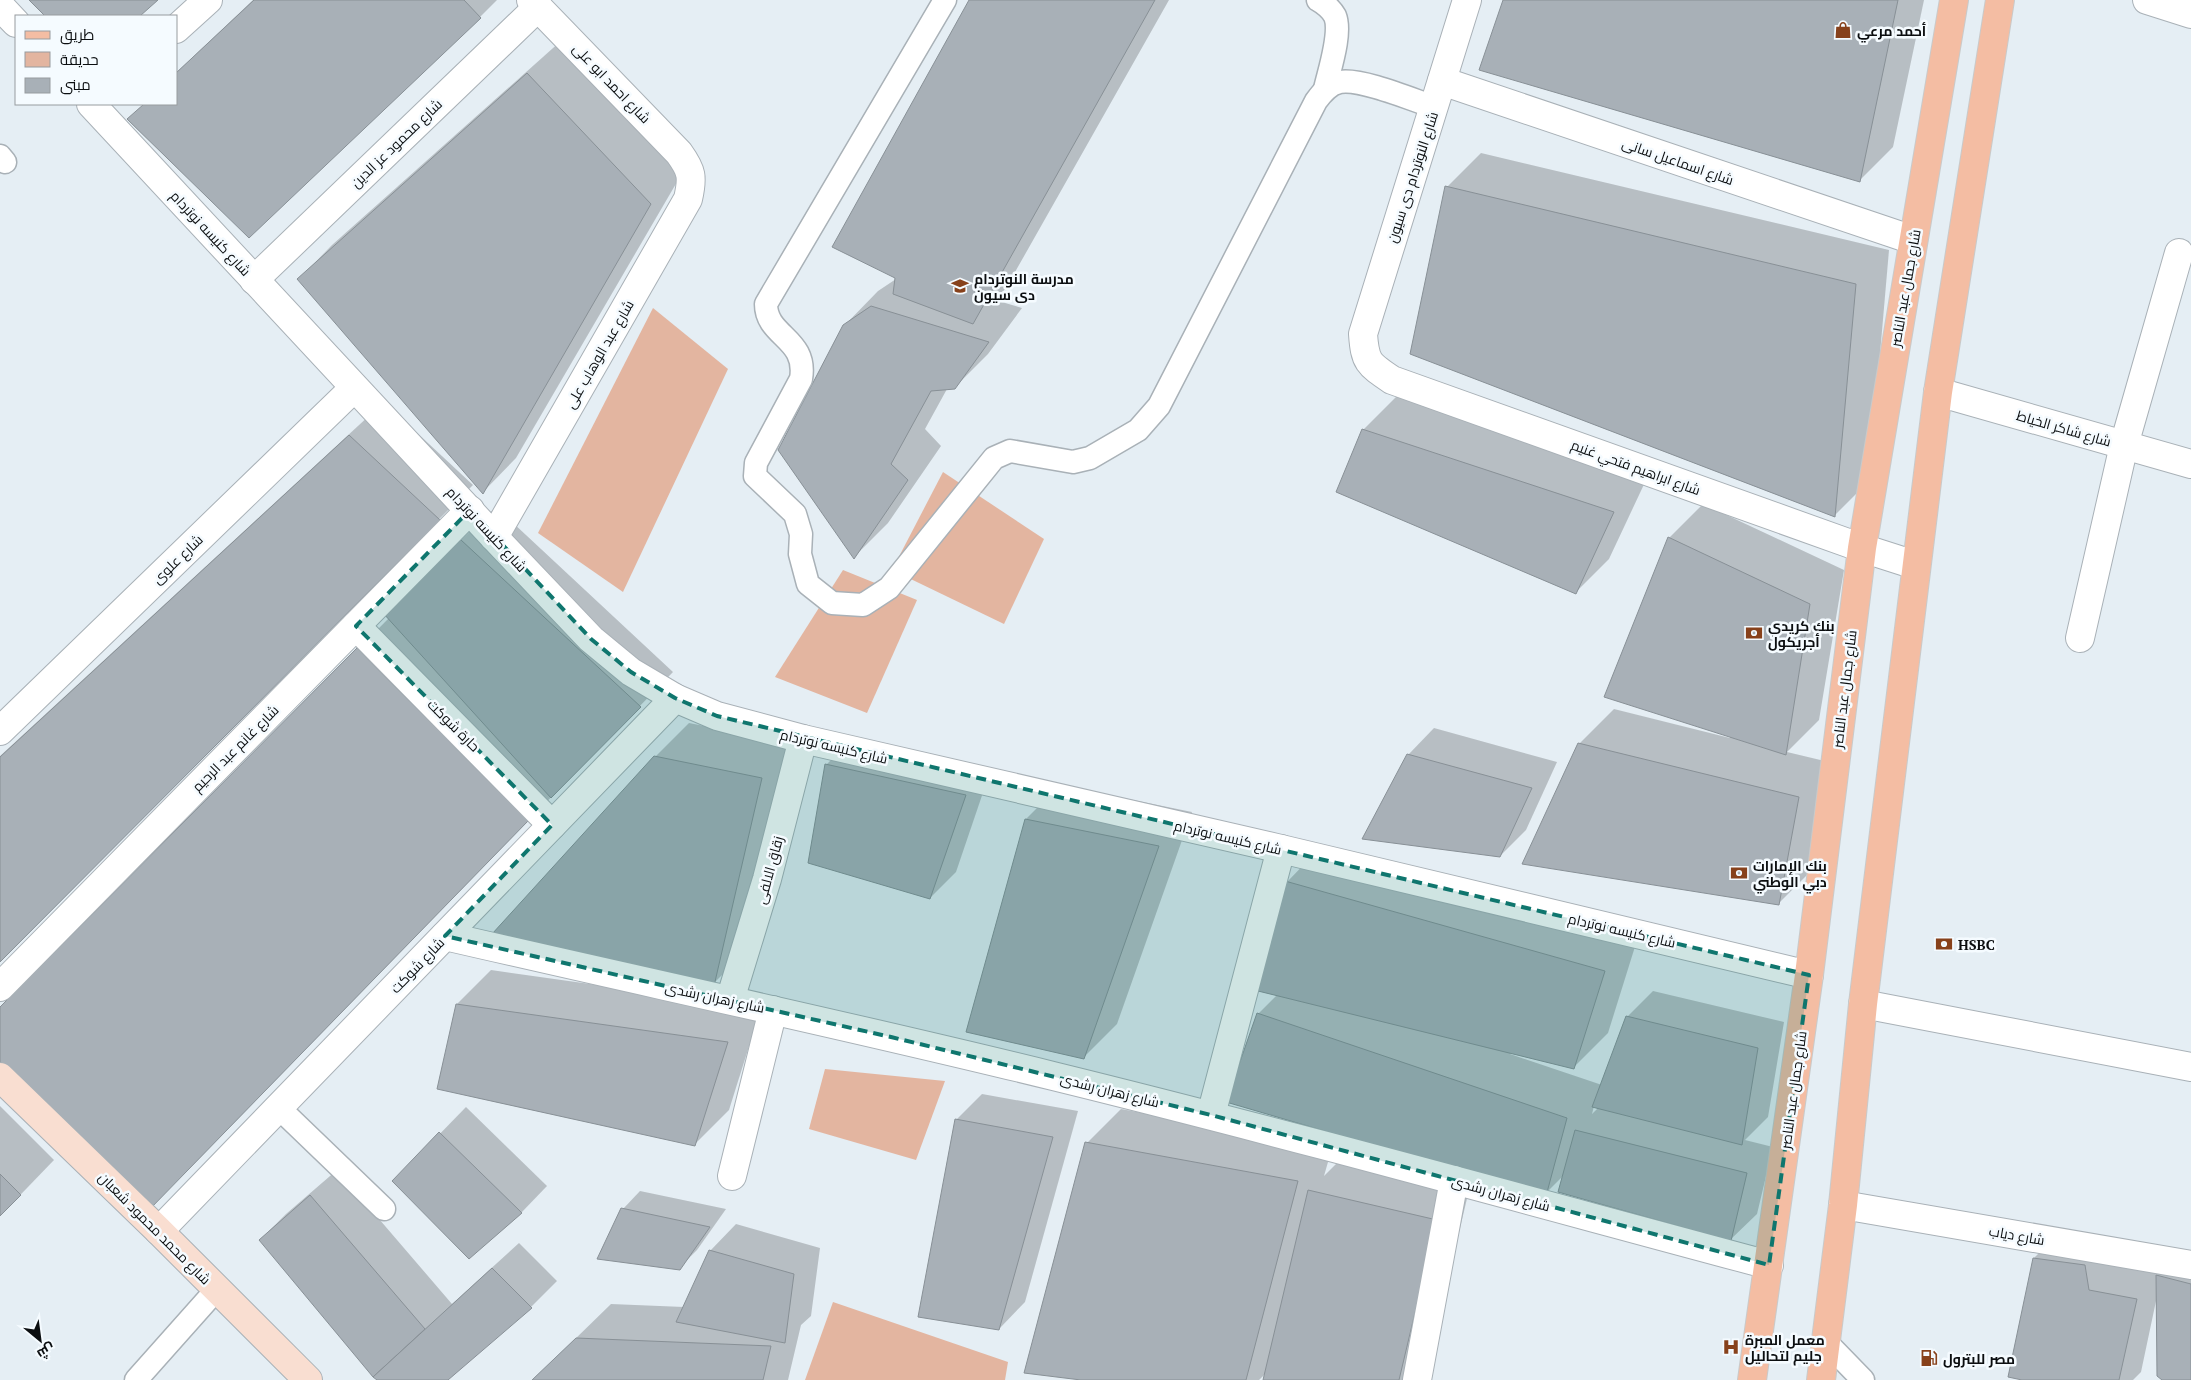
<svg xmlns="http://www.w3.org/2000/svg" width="2191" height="1380" font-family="'PT Serif',Cairo,serif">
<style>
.green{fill:#e3b5a0}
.shadow{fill:#0003;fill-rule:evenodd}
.building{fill:#a8b0b7;stroke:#889096}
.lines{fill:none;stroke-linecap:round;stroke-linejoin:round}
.lane-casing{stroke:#a9b1b7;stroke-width:25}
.street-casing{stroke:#a9b1b7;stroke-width:30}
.secondary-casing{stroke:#a9b1b7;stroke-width:30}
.primary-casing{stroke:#c9caca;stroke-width:30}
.lane{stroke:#fff;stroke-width:22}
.street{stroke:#fff;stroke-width:28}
.secondary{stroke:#f9ded1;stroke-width:28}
.primary{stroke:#f4bda3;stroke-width:28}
.marked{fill:#0f766e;fill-opacity:0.2;stroke:#0f766e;stroke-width:4;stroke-dasharray:10 6;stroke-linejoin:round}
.labels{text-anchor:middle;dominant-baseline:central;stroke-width:5;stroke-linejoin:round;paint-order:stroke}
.poi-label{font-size:14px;font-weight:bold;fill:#0b0e10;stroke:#f5fbff;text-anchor:start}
.street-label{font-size:14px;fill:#0b0e10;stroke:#f5fbff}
</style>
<rect width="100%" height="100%" fill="#e5eef4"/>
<g class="green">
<polygon points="653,308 728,369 623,592 538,533"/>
<polygon points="943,472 1044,539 1004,624 892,570"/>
<polygon points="843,570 917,600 867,713 775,677"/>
<polygon points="825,1069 945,1081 916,1160 809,1129"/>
<polygon points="833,1302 1008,1362 1005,1380 805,1380"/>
</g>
<g class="shadow">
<polygon points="30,0 156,0 138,16 46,16"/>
<polygon points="253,0 497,0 480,17 129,119 145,104 176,104 176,73"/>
<polygon points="970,0 1169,0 1006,288 995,300 1022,308 988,354 954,388 947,389 925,429 941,446 888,523 854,557 844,326 878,291 896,279"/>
<polygon points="1504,0 1924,0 1893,147 1859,181"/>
<polygon points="562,40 684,170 516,458 483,492 299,279 332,245"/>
<polygon points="1481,153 1889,250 1869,481 1835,515 1447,187"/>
<polygon points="1397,396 1647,478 1609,559 1575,593 1363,430"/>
<polygon points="384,402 473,485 0,961 0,756"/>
<polygon points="1703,504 1844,570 1819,720 1787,752 1833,763 1813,869 1779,903 1524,863 1580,743 1614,709 1730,738 1669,538"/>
<polygon points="496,507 673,672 183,1175 0,1062 0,1009 389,618 419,580"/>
<polygon points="689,723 796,744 747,950 713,984 655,757"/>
<polygon points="1434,728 1557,762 1526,830 1500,856 1408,755"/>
<polygon points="853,738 991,769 956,872 930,898 826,765"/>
<polygon points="1060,785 1192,812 1117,1024 1083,1058 967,1031 1026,819"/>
<path d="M1320,848L1638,937L1608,1033L1574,1067L1511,1052L1510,1054L1602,1085L1627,1017L1653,991L1784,1022L1768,1117L1745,1140L1773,1147L1757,1214L1730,1240L1564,1175L1545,1194L1258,1014L1277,995L1287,882ZM1594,1106L1599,1107L1592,1114Z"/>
<polygon points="491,970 761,1008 729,1110 695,1144 457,1004"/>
<polygon points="982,1094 1078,1111 1025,1302 999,1329 956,1120"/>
<polygon points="0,1106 54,1160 0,1216"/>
<polygon points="466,1107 547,1186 521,1213 394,1181"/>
<polygon points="1121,1109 1332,1148 1324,1176 1343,1157 1470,1186 1424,1380 1264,1380 1266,1373 1259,1380 1091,1380 1087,1143"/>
<polygon points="337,1170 452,1304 519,1243 557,1281 531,1307 447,1380 380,1380 373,1376 260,1240 286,1214"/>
<polygon points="640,1191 726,1209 697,1250 679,1268 623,1209"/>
<polygon points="736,1224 820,1248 811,1316 801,1325 788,1380 533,1380 611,1304 684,1307 710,1251"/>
<polygon points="2060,1232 2159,1273 2183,1249 2191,1251 2191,1380 2165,1380 2156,1301 2141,1372 2133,1380 2028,1380 2034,1258"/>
</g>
<g class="building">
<polygon points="29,0 158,0 140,16 45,16"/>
<polygon points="254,0 464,0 481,18 249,238 127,119 144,104 176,104 176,73"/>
<polygon points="969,0 1155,0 973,324 893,294 895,278 832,247"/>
<polygon points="1503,0 1898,0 1860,182 1479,70"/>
<polygon points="527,73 651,204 483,494 297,279"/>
<polygon points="1445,186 1856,284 1835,517 1410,354"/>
<polygon points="871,306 989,342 955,389 931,391 891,464 908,480 854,559 778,450 843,325"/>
<polygon points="1362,429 1614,512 1576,594 1336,492"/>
<polygon points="349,435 440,520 0,962 0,757"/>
<polygon points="1668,537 1810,604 1786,755 1604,697"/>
<polygon points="461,540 641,707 551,798 383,613"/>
<polygon points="357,648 528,821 149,1210 0,1064 0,1007"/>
<polygon points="1578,743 1799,797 1779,905 1522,864"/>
<polygon points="1407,754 1532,788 1500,857 1362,839"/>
<polygon points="654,756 762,778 714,986 492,934"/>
<polygon points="825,764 966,795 930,899 808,863"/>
<polygon points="1025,819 1159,846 1084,1059 966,1032"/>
<polygon points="1285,881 1605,971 1574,1069 1258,991"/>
<polygon points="456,1004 728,1042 695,1146 437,1089"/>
<polygon points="1257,1013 1567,1118 1546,1196 1226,1102"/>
<polygon points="1626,1016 1758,1048 1742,1145 1592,1107"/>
<polygon points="955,1119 1053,1137 999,1330 918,1317"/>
<polygon points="1575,1130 1747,1173 1731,1241 1558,1192"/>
<polygon points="439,1132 522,1213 469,1259 392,1181"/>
<polygon points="1085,1142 1298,1181 1246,1380 1081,1380 1024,1373"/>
<polygon points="0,1174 21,1195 0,1216"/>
<polygon points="1308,1190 1437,1220 1399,1380 1263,1380"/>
<polygon points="310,1195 425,1329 373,1377 259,1240"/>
<polygon points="621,1208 710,1227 680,1270 597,1259"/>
<polygon points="709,1250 794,1274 785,1343 676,1322"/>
<polygon points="2033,1258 2085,1265 2089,1290 2137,1299 2119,1380 2022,1380 2008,1377"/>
<polygon points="492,1268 532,1308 448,1380 377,1380 373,1377"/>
<polygon points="2156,1275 2191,1284 2191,1380 2162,1380 2157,1376"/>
<polygon points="576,1338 771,1346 763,1380 532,1380"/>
</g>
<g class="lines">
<g class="lane-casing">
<g id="lane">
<path d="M945,0L766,304C766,337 808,338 801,379L756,463L755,476L795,514L801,534L800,554L808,584L832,603L863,605L889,588L994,458L1010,451L1073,462L1090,458L1138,430L1159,406L1316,101C1322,93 1329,84 1340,82C1361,78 1413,100 1434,107"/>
<path d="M1318,0C1325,4 1331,9 1335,16C1342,33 1329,71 1325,89"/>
<polyline points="0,156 5,162"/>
<polyline points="279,1108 384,1209"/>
<polyline points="1826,1342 1863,1380"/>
<polyline points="136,1380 217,1289"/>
</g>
</g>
<g class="street-casing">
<g id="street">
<path d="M1467,0L1363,334C1365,362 1368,364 1392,380L1862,548L1915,565"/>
<polyline points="2147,0 2191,14"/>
<polyline points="0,6 16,23"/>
<polyline points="176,29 208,0"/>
<polyline points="1442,81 1913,240"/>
<polyline points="91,104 494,537 591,639 631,672 675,698 717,716 803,739 1281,849 1809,975"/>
<polyline points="254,280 538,7"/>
<polyline points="1938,392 2191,464"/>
<path d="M494,537L688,199C693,177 692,171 679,153L531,0"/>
<polyline points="356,626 552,825"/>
<polyline points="2080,638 2124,445 2179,253"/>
<polyline points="0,731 354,388"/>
<path d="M445,936C648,983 851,1026 1053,1076C1293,1135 1530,1201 1769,1265"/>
<polyline points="0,987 470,510"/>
<polyline points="730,1000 767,879 803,739"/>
<polyline points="1863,1004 2191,1067"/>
<polyline points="1211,1115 1281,849"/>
<polyline points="732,1176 773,1010"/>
<polyline points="1843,1205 2191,1265"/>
<polyline points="159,1231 675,698"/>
<polyline points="1417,1380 1454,1180"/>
</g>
</g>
<g class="secondary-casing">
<polyline id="secondary" points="0,1077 159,1231 308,1380"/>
</g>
<g class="primary-casing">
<g id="primary">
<polyline points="1752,1380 1809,975 1862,548 1954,0"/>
<polyline points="1821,1380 1843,1205 1863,1004 1938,392 2000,0"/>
</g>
</g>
<use href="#lane" class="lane"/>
<use href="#street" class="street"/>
<use href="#secondary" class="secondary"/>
<use href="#primary" class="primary"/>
</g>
<path class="marked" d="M470,510L591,639L631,672L675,698L717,716L1809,975L1769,1265L1211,1115L891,1037L445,936L552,825L356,626Z"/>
<defs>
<g id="shop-bare" transform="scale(1.35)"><path d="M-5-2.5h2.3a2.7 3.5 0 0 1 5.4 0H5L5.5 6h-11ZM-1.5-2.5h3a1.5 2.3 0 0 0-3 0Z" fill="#87411b" stroke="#f5fbff" stroke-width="2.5" paint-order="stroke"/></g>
<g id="school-bare" transform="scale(1.35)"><path d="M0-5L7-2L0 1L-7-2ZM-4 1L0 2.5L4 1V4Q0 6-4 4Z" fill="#87411b" stroke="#f5fbff" stroke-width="2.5" paint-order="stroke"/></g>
<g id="bank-bare" transform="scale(1.35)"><path d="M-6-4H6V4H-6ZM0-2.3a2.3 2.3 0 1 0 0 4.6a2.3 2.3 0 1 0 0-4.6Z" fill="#87411b" stroke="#f5fbff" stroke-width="2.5" paint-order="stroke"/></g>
<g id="hospital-bare" transform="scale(1.35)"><path d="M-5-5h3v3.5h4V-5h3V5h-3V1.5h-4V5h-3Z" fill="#87411b" stroke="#f5fbff" stroke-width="2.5" paint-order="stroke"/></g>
<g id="fuel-bare" transform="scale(1.35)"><path d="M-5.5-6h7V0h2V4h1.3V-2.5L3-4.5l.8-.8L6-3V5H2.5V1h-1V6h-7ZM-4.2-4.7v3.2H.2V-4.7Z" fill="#87411b" stroke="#f5fbff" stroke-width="2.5" paint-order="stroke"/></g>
</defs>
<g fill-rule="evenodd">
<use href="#shop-bare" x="1843" y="30"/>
<use href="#school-bare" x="960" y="286"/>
<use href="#bank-bare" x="1754" y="633"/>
<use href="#bank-bare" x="1739" y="873"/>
<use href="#bank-bare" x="1944" y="944"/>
<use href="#hospital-bare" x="1731" y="1347"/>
<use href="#fuel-bare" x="1929" y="1358"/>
</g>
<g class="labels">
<g class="poi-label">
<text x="1857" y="30">أحمد مرعي</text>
<text x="974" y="278">مدرسة النوتردام<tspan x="974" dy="16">دى سيون</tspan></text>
<text x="1768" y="625">بنك كريدي<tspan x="1768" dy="16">أجريكول</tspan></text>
<text x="1753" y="865">بنك الإمارات<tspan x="1753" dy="16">دبي الوطني</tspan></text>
<text x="1958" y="944">HSBC</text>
<text x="1745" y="1339">معمل المبرة<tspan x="1745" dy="16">جليم لتحاليل</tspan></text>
<text x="1943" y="1358">مصر للبترول</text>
</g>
<g class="street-label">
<text transform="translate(612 83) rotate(46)">شارع احمد ابو على</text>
<text transform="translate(396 143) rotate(-44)">شارع محمود عز الدين</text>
<text transform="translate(1678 161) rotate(19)">شارع اسماعيل سانى</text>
<text transform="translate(1412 177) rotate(-72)">شارع النوتردام دى سيون</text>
<text transform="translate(211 233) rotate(47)">شارع كنيسه نوتردام</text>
<text transform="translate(1905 288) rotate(-80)">شارع جمال عبد الناصر</text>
<text transform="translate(599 354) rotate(-60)">شارع عبد الوهاب على</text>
<text transform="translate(2064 428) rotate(16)">شارع شاكر الخياط</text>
<text transform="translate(1636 467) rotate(20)">شارع ابراهيم فتحي غنيم</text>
<text transform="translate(487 529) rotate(47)">شارع كنيسه نوتردام</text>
<text transform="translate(177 559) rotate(-44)">شارع علوى</text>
<text transform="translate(1844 689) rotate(-83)">شارع جمال عبد الناصر</text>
<text transform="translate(454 725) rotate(45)">حارة شوكت</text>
<text transform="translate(834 746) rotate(13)">شارع كنيسه نوتردام</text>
<text transform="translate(235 748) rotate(-45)">شارع غانم عبد الرحيم</text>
<text transform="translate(1228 837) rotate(13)">شارع كنيسه نوتردام</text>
<text transform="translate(769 870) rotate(-75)">زقاق الالفى</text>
<text transform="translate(1622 930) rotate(13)">شارع كنيسه نوتردام</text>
<text transform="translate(417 965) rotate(-46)">شارع شوكت</text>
<text transform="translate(715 997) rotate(12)">شارع زهران رشدى</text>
<text transform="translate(1110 1090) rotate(14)">شارع زهران رشدى</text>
<text transform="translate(1793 1090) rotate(-82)">شارع جمال عبد الناصر</text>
<text transform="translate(1501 1193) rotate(15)">شارع زهران رشدى</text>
<text transform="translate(155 1228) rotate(45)">شارع محمد محمود شعبان</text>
<text transform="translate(2017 1235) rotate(10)">شارع دياب</text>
</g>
</g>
<rect x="15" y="15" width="162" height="90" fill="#f5fbff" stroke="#979c9f"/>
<rect x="25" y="31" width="25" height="8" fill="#f4bda3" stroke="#979c9f"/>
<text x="60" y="40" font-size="15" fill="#0b0e10">طريق</text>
<rect x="25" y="52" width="25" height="15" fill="#e3b5a0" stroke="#979c9f"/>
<text x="60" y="65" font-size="15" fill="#0b0e10">حديقة</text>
<rect x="25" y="78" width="25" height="15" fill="#a8b0b7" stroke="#979c9f"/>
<text x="60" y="90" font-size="15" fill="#0b0e10">مبنى</text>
<g transform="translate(40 1340) rotate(151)" stroke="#f5fbff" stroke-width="4" paint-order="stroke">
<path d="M0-4L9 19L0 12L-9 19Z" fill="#0b0e10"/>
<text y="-8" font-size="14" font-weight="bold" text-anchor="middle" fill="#0b0e10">ش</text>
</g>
</svg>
